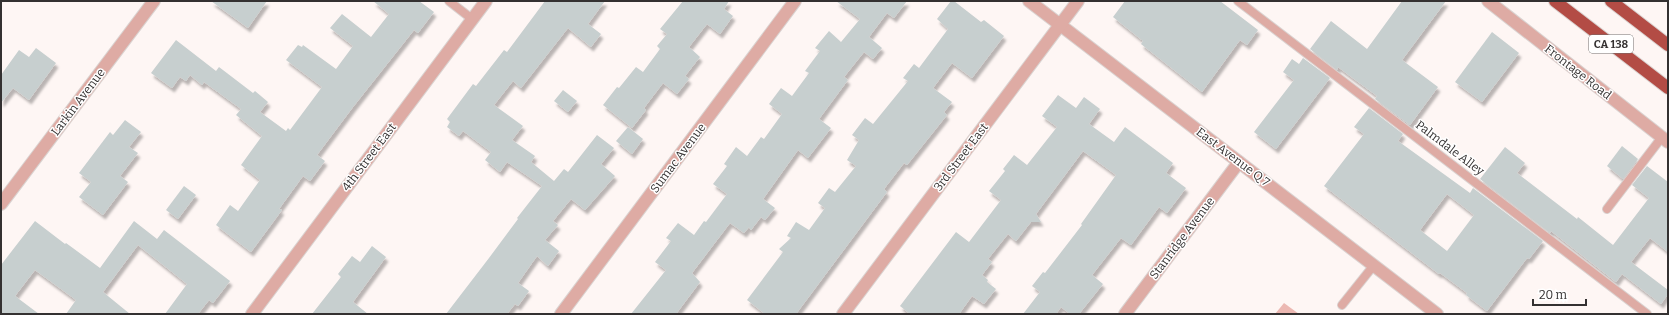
<svg xmlns="http://www.w3.org/2000/svg" width="1669" height="315" font-family="Bitter,serif">
<style>
.park{fill:url(#park-tufts)}
.building{fill:#c7cfcf;fill-rule:evenodd;filter:url(#shadow)}
.lines{fill:none;stroke-linecap:round;stroke-linejoin:round}
.lane-casing{stroke:#dad3d1;stroke-width:10}
.street-casing{stroke:#dad3d1;stroke-width:14}
.highway-casing{stroke:#dad3d1;stroke-width:14}
.lane{stroke:#deaba4;stroke-width:8}
.street{stroke:#deaba4;stroke-width:12}
.highway{stroke:#b34c45;stroke-width:12}
.labels{text-anchor:middle;dominant-baseline:central;stroke-width:3;stroke-linejoin:round;paint-order:stroke}
.shield{fill:#fff;stroke:#716f6f;stroke-width:1}
.shield-label{font-size:11px;font-weight:bold;fill:#343131}
.street-label{font-size:12px;fill:#343131;stroke:#fff}
</style>
<defs>
<pattern id="park-tufts" width="24" height="20" patternUnits="userSpaceOnUse"><rect width="24" height="20" fill="#ecb8b2"/><path d="M3 7l-1-3M5 7V3M7 7l1-3M15 17l-1-3M17 17v-4M19 17l1-3" fill="none" stroke="#c09691"/></pattern>
<filter id="shadow"><feDropShadow dx="2.5" dy="4.5" stdDeviation="1" flood-color="#0004"/></filter>
</defs>
<rect width="100%" height="100%" fill="#fef6f4"/>
<polygon class="park" points="1284,303 1299,314 1275,314"/>
<g class="building">
<polygon points="211,1 267,1 248,28"/>
<polygon points="373,1 419,1 434,12 418,33 414,30 353,107 317,155 325,161 310,181 303,176 279,209 282,210 251,252 216,225 230,205 238,211 260,180 241,165 262,136 236,115 241,109 204,82 202,85 190,75 186,81 180,77 172,88 151,73 176,40 216,71 219,67 253,93 255,91 268,102 260,112 286,131 288,128 290,130 322,87 286,60 298,45 302,47 303,45 336,69 353,46 330,28 342,14 371,37 389,14"/>
<polygon points="545,1 605,1 588,24 601,34 591,47 568,28 521,88 513,81 494,105 523,126 512,140 535,156 531,162 554,181 564,169 568,172 597,135 614,148 601,164 615,176 585,210 571,199 553,221 558,225 545,240 559,251 548,266 537,256 518,283 529,291 518,306 515,304 507,314 446,314 489,258 518,219 517,218 542,186 507,162 500,172 485,160 491,152 463,131 459,136 447,127 450,122 447,119 473,84 476,86 504,50 507,52"/>
<polygon points="683,1 729,1 724,9 733,16 720,34 707,24 689,47 700,57 685,76 689,79 677,94 663,83 644,108 646,110 632,128 603,105 617,87 619,88 636,67 643,72 660,49 657,46 667,34 660,29"/>
<polygon points="836,1 907,1 894,18 887,13 869,37 882,48 873,59 864,52 844,77 848,80 819,119 831,128 808,158 798,150 763,199 775,208 765,220 761,217 751,230 749,227 744,233 730,223 692,273 700,282 676,314 631,314 666,270 655,262 671,241 666,238 678,223 694,235 704,221 706,222 727,194 713,184 727,166 724,164 736,147 747,156 761,137 764,139 782,114 769,104 781,88 792,96 809,73 805,71 820,51 815,48 829,31 841,42 860,19"/>
<polygon points="951,1 954,1 981,22 984,20 1004,36 972,78 952,63 933,88 952,102 944,112 947,115 907,165 904,163 884,189 887,192 796,314 765,314 747,300 783,252 779,249 791,238 787,236 796,222 809,230 825,208 818,203 829,188 835,192 856,166 847,160 859,140 852,135 865,118 873,124 908,81 903,78 914,64 919,68 948,29 937,19"/>
<polygon points="1125,1 1220,1 1258,30 1247,45 1240,40 1202,92 1141,44 1143,41 1113,17"/>
<polygon points="1402,1 1446,1 1402,60 1438,87 1410,125 1375,99 1377,96 1338,67 1337,70 1310,49 1331,21 1367,49"/>
<polygon points="1492,32 1519,53 1482,102 1455,82"/>
<polygon points="36,48 56,63 29,100 13,88 1,103 1,75 19,50 29,57"/>
<polygon points="1303,58 1330,78 1276,149 1254,132 1294,80 1283,72 1292,59 1299,64"/>
<polygon points="563,90 577,101 568,112 554,101"/>
<polygon points="1058,95 1076,108 1084,97 1100,109 1089,124 1114,142 1125,127 1173,163 1166,173 1186,188 1167,213 1159,207 1131,245 1121,238 1092,275 1103,284 1079,314 1070,314 1061,307 1056,314 1023,314 1040,292 1032,286 1043,272 1045,273 1082,225 1081,224 1116,175 1083,151 1036,214 1041,222 1031,222 1016,241 1008,234 988,259 992,262 982,275 988,280 987,282 996,289 984,304 972,296 959,314 910,314 900,306 956,232 969,242 1001,200 989,191 1005,171 1003,169 1014,155 1027,165 1057,127 1042,116"/>
<path d="M1369,108L1403,134L1398,141L1470,193L1473,188L1543,241L1529,259L1527,258L1487,311L1466,295L1467,293L1440,273L1439,274L1324,186L1364,134L1354,127ZM1447,194L1474,215L1447,251L1420,230Z"/>
<polygon points="125,120 141,132 129,147 138,153 120,176 128,182 103,215 79,197 91,182 79,173 110,132 113,135"/>
<polygon points="628,127 643,139 632,154 616,141"/>
<polygon points="1622,146 1638,159 1623,179 1607,166"/>
<polygon points="1505,147 1525,163 1517,173 1577,219 1578,217 1613,245 1649,198 1632,185 1647,166 1668,182 1668,252 1650,238 1631,262 1668,290 1668,294 1661,304 1622,274 1616,282 1551,231 1550,233 1480,179"/>
<polygon points="184,186 196,195 178,219 166,210"/>
<polygon points="35,221 65,244 66,243 100,268 134,221 157,239 164,230 230,281 213,303 209,300 198,314 165,314 187,284 138,245 103,292 130,314 66,314 76,300 35,270 15,296 39,314 1,314 1,265"/>
<polygon points="372,246 386,257 353,302 368,314 312,314 341,277 338,274 352,256 360,262"/>
</g>
<g class="lines">
<g class="lane-casing">
<g id="lane">
<polyline points="449,1 472,19"/>
<polyline points="1238,1 1647,314"/>
<polyline points="1607,209 1662,137"/>
<polyline points="1342,305 1374,265"/>
</g>
</g>
<g class="street-casing">
<g id="street">
<polyline points="1029,1 1437,314"/>
<polyline points="1488,1 1668,142"/>
<polyline points="1,204 154,1"/>
<polyline points="252,314 486,1"/>
<polyline points="561,314 795,1"/>
<polyline points="843,314 1078,1"/>
<polyline points="1125,314 1239,162"/>
</g>
</g>
<g class="highway-casing">
<g id="highway">
<polyline points="1555,1 1668,88"/>
<polyline points="1611,1 1668,45"/>
</g>
</g>
<use href="#lane" class="lane"/>
<use href="#street" class="street"/>
<use href="#highway" class="highway"/>
</g>
<g class="labels">
<rect class="shield" x="1589" y="35" width="44" height="18" rx="3"/>
<g class="shield-label">
<text x="1611" y="44">CA 138</text>
</g>
<g class="street-label">
<text transform="translate(1578 72) rotate(38)">Frontage Road</text>
<text transform="translate(78 102) rotate(-53)">Larkin Avenue</text>
<text transform="translate(1450 148) rotate(37)">Palmdale Alley</text>
<text transform="translate(369 157) rotate(-53)">4th Street East</text>
<text transform="translate(961 157) rotate(-53)">3rd Street East</text>
<text transform="translate(1233 157) rotate(37)">East Avenue Q 7</text>
<text transform="translate(678 158) rotate(-53)">Sumac Avenue</text>
<text transform="translate(1182 238) rotate(-53)">Stanridge Avenue</text>
</g>
</g>
<rect width="1669" height="315" fill="none" stroke="#343131" stroke-width="4"/>
<path d="M1533 299v6h53v-6" fill="none" stroke="#343131" stroke-width="2"/>
<text x="1539" y="299" font-size="12" fill="#343131" stroke="#ffffff" stroke-width="3" paint-order="stroke">20 m</text>
</svg>
